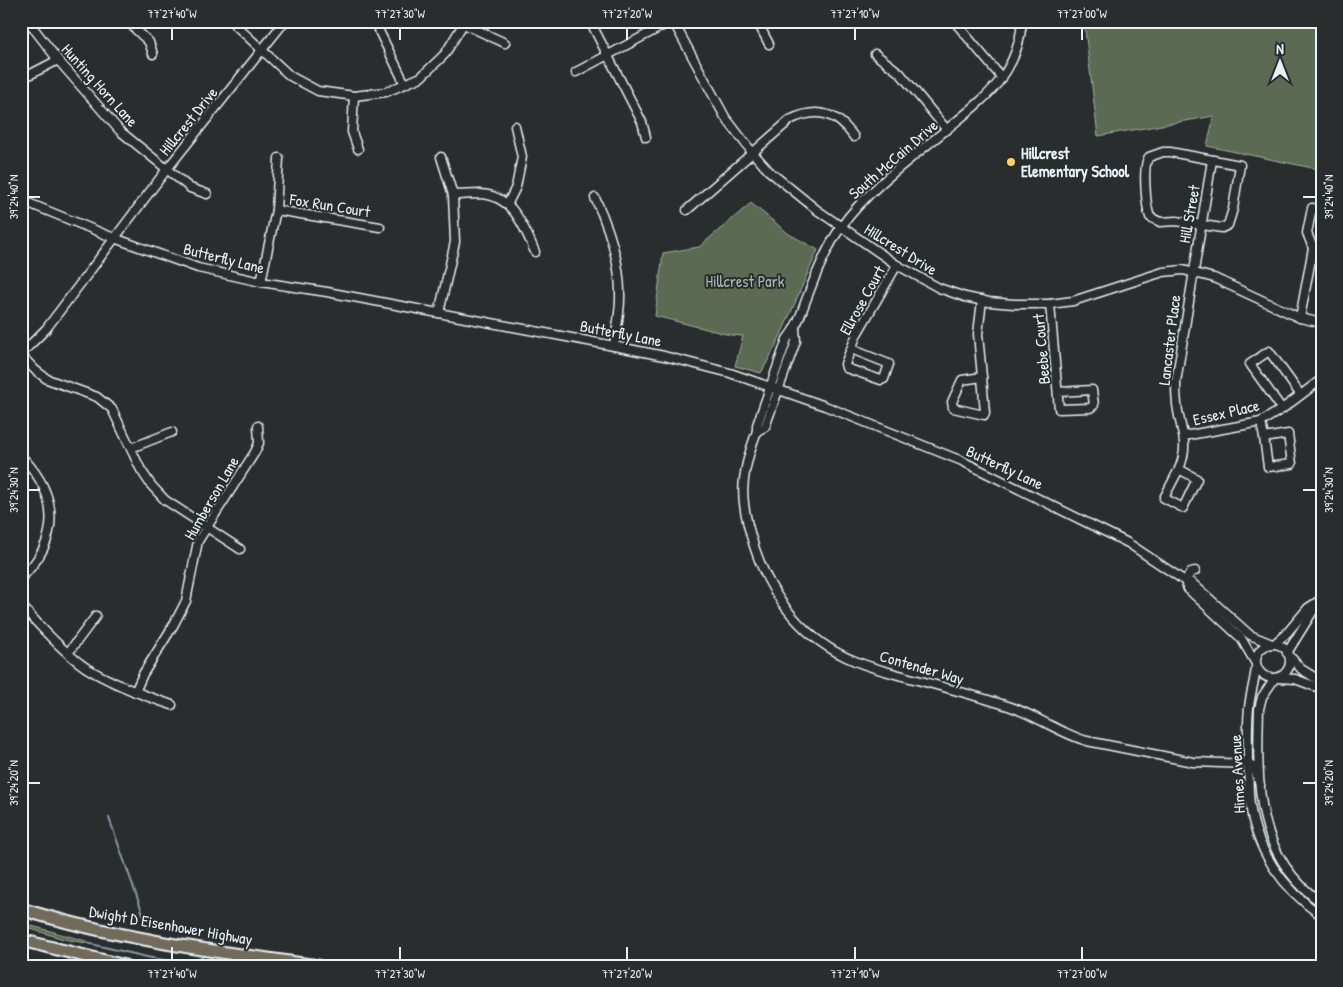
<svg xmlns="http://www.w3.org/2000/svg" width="1343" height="987" font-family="'Patrick Hand',sans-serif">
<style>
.green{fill:#5c6b53;stroke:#a2aea6}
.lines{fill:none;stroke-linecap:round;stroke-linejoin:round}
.stream{stroke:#8a9ba6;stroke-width:2}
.minor-casing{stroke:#e8f1f8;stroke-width:11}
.highway-casing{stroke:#e8f1f8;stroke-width:15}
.minor{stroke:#2a2d2e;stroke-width:8}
.highway{stroke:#726b5a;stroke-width:11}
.ticks{fill:none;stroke:#e8f1f8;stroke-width:2}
.poi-dot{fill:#ffd166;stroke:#2a2d2e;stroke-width:2}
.labels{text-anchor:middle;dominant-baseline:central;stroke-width:4;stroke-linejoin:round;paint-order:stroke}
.street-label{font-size:16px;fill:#e8f1f8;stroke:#2a2d2e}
.poi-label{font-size:16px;font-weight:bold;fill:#e8f1f8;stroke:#2a2d2e;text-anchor:start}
.park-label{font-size:16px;fill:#a9b5ae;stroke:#2a2d2e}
.neatline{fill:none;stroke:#e8f1f8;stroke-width:2}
.ticks-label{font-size:12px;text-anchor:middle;fill:#e8f1f8}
</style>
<rect width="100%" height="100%" fill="#2a2d2e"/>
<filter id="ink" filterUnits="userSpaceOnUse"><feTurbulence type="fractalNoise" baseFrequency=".02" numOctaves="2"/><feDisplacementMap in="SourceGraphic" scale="10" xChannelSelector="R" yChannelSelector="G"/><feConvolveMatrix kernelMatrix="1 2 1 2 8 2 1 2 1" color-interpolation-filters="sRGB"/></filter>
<g filter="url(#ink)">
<g class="green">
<polygon points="1084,21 1322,21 1322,170 1207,146 1214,116 1098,136"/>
<path d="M751,203L789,234L818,250C799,291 784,334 761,373L735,366L743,336L730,335L655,316L663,253L699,247Z"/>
<polygon points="21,923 86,941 91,944 64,939 21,926"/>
</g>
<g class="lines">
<g class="stream">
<polyline points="109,818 148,928"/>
<polyline points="91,944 147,957 200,966"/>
</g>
<g class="minor-casing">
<g id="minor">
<polyline points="28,21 58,60 120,131 190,188 207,194"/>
<polyline points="127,21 149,42 153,54"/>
<polyline points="231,21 290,76 318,91 354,96 386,92 421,77 445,54 465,21"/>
<polyline points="590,21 642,122 646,137"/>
<polyline points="673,21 725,117 752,152 769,171 817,210 897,265 939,288 965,297 989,302 1014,304 1050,304 1073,301 1163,272 1183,270 1214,278 1300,318 1322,323"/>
<polyline points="757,21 769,44"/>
<polyline points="954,21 1002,78"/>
<path d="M1022,21C1018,75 985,98 947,129C913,157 867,190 841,227C827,247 817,271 808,295C802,310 798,326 787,339L757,425V431C739,479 739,501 755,549C772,599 805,641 855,661C871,668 889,672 906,677C940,686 974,695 1008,706C1036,715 1059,733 1087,741L1193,762L1249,764L1255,769L1260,785"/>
<polyline points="464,24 505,43"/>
<polyline points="379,31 405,84"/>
<polyline points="875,54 900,73 947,130"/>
<polyline points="576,72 672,21"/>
<polyline points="21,75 29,75 58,60"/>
<polyline points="354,96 352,132 358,149"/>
<path d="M1163,152H1170L1240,165L1233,209L1228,225L1222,228L1176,221L1160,222L1150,217C1146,207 1142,165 1149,157Z"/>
<path d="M453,195C462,195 471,194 480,194C512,195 524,226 535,252"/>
<path d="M595,198C610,230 621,263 620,299C620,314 616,331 614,346"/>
<polyline points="21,200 114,238 198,268 261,282 327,292 614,346 664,356 730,373 825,406 962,461 1128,543 1185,581 1192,583 1250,635 1272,644"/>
<polyline points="508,203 516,187 522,157 515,126"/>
<polyline points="276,210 380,227"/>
<path d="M687,210L790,120C816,107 837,112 854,137"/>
<polyline points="1322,210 1312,208 1307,233 1313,248 1322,242"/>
<polyline points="261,282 276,210 279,158"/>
<polyline points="982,300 978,334 982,377"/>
<polyline points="1050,304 1059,409 1090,408 1094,405 1092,390 1058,392"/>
<polyline points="439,313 455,242 453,195 441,157"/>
<polyline points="1300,318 1313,248"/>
<polyline points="851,349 889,364 884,379 881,380 846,368 845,364 857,334 897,265"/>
<polyline points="21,354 46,329 167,169 285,21"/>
<polyline points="21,355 35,370 47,379 97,397 112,409 141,470 151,485 165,500 240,549"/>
<polygon points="982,377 985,413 984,415 953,408 952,402 962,380"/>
<polyline points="1282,409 1250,364 1269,351 1300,394"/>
<polyline points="1261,422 1264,438 1288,434 1292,464 1268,467 1264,438"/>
<polyline points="757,431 765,427 796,341 795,329"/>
<polyline points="1184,436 1261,422 1282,409 1322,379"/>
<polyline points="131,448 172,432"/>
<path d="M1179,469L1164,498L1183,508L1197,479L1179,469C1189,446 1182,434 1178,411C1176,401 1176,392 1176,382L1212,160"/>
<path d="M21,578C60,541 60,497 23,458"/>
<polyline points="1185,581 1188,589 1241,638 1255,662"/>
<polyline points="1185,581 1191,572 1195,571"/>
<path d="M21,605C39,625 62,651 85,667C112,684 142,695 172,705"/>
<circle cx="1273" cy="661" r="17"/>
<polyline points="1274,644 1287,633 1308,608 1322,599"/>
<polyline points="68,653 96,616"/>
<polyline points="1287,653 1318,603"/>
<polyline points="1289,655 1301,669 1322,682"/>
<path d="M1256,667C1255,681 1250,694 1249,708C1247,726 1248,744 1248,762C1249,776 1248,790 1250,804C1256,851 1283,889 1322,916"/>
<path d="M1275,678L1262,697L1259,709C1257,783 1254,856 1322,903"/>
<polyline points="1278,678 1295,679 1322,689"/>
<polyline points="135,692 143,674 173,626 186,601 198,541 255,452 259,443 258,426"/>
</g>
</g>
<g class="highway-casing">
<g id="highway">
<path d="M21,909C118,939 218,952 318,966"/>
<polyline points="21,940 125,966"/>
</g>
</g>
<use href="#minor" class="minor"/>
<use href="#highway" class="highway"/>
</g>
</g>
<path class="ticks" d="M172,28V40M400,28V40M627,28V40M855,28V40M1082,28V40M28,197H40M1303,197H1316M28,490H40M1303,490H1316M28,783H40M1303,783H1316M172,947V960M400,947V960M627,947V960M855,947V960M1082,947V960"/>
<circle class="poi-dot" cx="1011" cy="162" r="5"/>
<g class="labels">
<g class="street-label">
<text transform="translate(100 85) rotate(48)">Hunting Horn Lane</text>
<text transform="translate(188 121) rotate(-51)">Hillcrest Drive</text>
<text transform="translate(893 159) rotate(-41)">South McCain Drive</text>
<text transform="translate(330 205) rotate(9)">Fox Run Court</text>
<text transform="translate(1189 214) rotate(-80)">Hill Street</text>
<text transform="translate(901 249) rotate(32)">Hillcrest Drive</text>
<text transform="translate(224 258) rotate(14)">Butterfly Lane</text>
<text transform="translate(862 300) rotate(-61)">Ellrose Court</text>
<text transform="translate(621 333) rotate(11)">Butterfly Lane</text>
<text transform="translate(1169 340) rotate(-83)">Lancaster Place</text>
<text transform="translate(1041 349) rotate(-95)">Beebe Court</text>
<text transform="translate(1226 412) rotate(-13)">Essex Place</text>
<text transform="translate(1005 467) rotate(25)">Butterfly Lane</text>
<text transform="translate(211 498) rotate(-60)">Humberson Lane</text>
<text transform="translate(922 667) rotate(16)">Contender Way</text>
<text transform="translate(1237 774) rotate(-93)">Himes Avenue</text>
<text transform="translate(171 925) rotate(10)">Dwight D Eisenhower Highway</text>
</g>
<g class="poi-label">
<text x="1021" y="153">Hillcrest<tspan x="1021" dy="18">Elementary School</tspan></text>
</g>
<g class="park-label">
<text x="745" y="281">Hillcrest Park</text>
</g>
</g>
<rect width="1343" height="987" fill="none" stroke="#2a2d2e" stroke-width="55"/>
<g transform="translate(1280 62)" stroke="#2a2d2e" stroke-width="4" paint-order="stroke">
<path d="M0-4L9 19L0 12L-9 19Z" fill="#e8f1f8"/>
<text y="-8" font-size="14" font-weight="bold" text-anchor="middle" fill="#e8f1f8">N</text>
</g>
<rect x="28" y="28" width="1288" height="932" class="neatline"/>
<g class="ticks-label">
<text x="172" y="18">77°27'40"W</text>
<text x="400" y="18">77°27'30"W</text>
<text x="627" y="18">77°27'20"W</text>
<text x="855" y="18">77°27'10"W</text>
<text x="1082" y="18">77°27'00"W</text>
<text transform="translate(14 197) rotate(-90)" y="4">39°24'40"N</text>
<text transform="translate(1329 197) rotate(-90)" y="4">39°24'40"N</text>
<text transform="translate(14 490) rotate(-90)" y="4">39°24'30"N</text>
<text transform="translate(1329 490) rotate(-90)" y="4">39°24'30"N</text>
<text transform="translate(14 783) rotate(-90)" y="4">39°24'20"N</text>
<text transform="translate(1329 783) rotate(-90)" y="4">39°24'20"N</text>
<text x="172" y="978">77°27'40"W</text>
<text x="400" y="978">77°27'30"W</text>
<text x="627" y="978">77°27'20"W</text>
<text x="855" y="978">77°27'10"W</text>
<text x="1082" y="978">77°27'00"W</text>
</g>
</svg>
